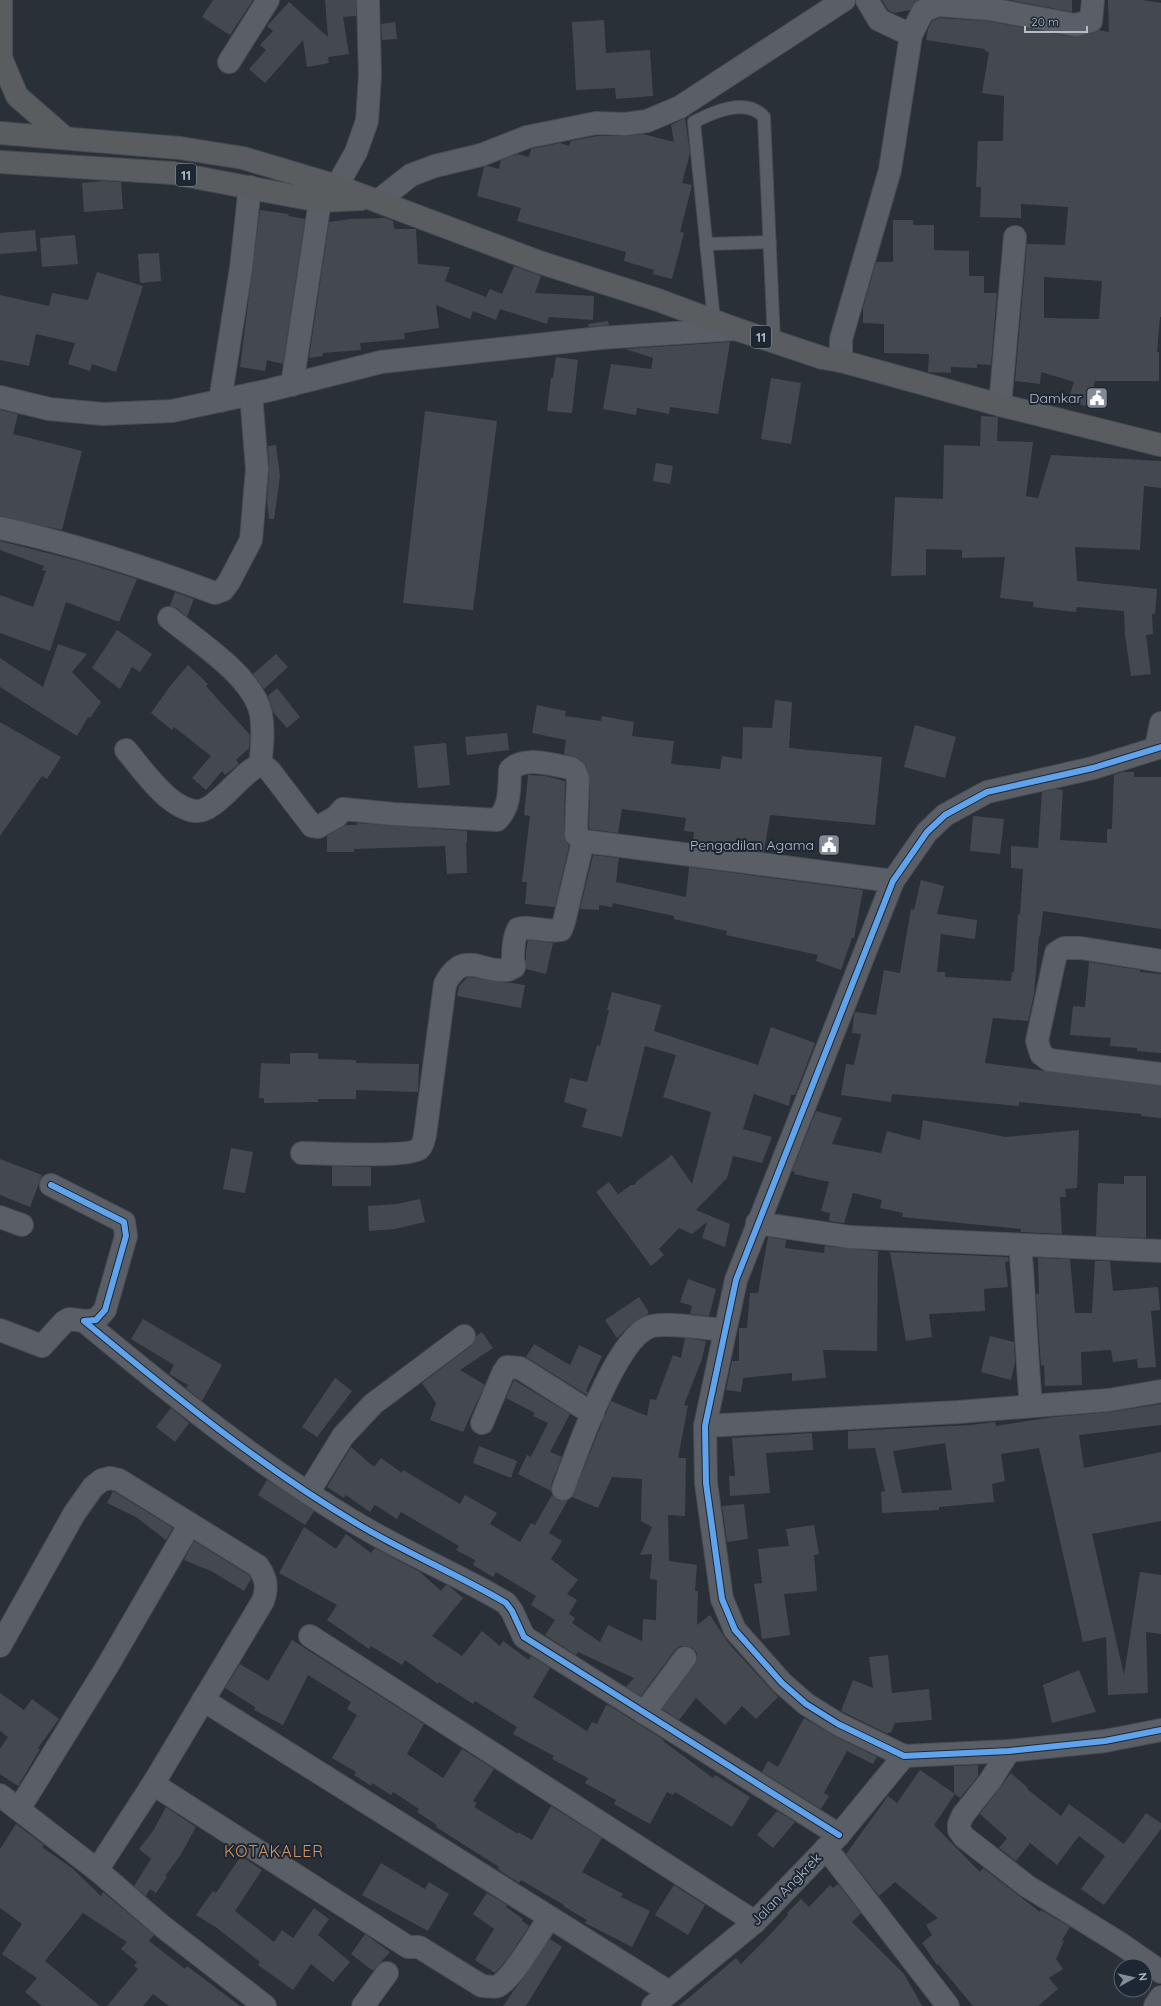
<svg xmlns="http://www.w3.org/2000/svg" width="1161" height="2006" font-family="Quicksand,sans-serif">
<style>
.building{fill:#444950;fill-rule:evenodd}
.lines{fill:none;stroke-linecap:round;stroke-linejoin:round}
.lane-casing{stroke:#484c53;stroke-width:14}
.street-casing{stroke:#484c53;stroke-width:24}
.highway-casing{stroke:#474c53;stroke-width:24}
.lane{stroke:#5a5e66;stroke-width:12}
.street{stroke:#5a5e66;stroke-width:22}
.highway{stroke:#5a5d60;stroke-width:22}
.cycleway-casing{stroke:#1d2633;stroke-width:8}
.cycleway{stroke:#60a3ed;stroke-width:6}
.labels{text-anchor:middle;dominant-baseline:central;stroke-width:4;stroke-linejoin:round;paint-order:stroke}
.shield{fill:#1d2633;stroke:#878f9c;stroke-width:1}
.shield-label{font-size:13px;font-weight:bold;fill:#b4bcc9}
.poi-label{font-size:14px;fill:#b4bcc9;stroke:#1d2633;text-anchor:end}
.street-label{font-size:14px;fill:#b4bcc9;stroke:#1d2633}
.quarter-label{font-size:16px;letter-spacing:1px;fill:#d59563;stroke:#1d2633}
</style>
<rect width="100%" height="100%" fill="#2a3038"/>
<g class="building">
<polygon points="213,0 253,0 230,35 202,17"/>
<polygon points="325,0 356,0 356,16 343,17 349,54 328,57 329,63 307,67 303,40 265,83 249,69 266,50 260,45 273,31 267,26 289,2 328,37"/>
<polygon points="882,0 918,0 910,10 894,13 888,10"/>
<polygon points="1010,0 1072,0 1072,12"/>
<path d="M1108,0H1142L1161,3V317H1160L1157,352H1159V381H1095L1093,388L1091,387L1085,406L1068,401L1074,382L1041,372L1040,384L1015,381L1027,244L1065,245L1068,207L1021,204V218L980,217L981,187H976L978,141H1003L1004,96L982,93L989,52L985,51V49L926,40L928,29L932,21L940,18L988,21L1073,37L1094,33L1099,30L1109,32ZM1044,277L1102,281L1099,319L1044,318Z"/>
<polygon points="604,20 606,53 650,50 653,96 616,99 615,88 576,90 572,22"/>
<polygon points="395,22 397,39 382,40 381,24"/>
<polygon points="685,118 690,153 682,183 692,185 680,232 684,233 672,279 653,274 654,270 624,261 626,252 517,221 521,208 477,196 484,167 488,166 499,169 501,160 517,154 529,157 531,149 560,143 569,146 571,141 597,136 625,136 643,134 674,142 671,125"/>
<polygon points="103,181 121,182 123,209 84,212 82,183"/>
<polygon points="260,210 289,214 288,216 305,219 283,364 267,360 265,371 240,367"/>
<polygon points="386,218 393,221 394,229 416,229 418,264 450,267 445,281 486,297 490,289 502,294 514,266 541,276 535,293 594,296 593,320 549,317 547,324 500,309 496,320 473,311 470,319 436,305 439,328 404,333 405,339 360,343 361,350 323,353 323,356 309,358 329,222 351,219"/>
<polygon points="893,220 913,220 913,225 934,225 934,250 969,251 969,276 984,276 984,293 997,293 991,365 977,364 977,368 951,367 951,373 928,372 929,354 884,353 884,324 863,323 863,308 876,262 893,262"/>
<polygon points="35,230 37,251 0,254 0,233"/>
<polygon points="75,235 78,264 42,267 40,238"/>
<polygon points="159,253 161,281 140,283 138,254"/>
<polygon points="97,272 143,286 116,372 92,364 90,371 68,364 75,343 36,334 29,366 0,360 0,295 49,306 52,293 88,300"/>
<polygon points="608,321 609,325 589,327 588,324"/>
<polygon points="730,342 718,414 670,407 669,414 637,408 636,415 603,409 611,364 651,369 653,358 625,349"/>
<polygon points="556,357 578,360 572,413 547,411 551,378 553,378"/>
<polygon points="771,378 801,383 791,444 761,439"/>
<polygon points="0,410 18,414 13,434 82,451 62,530 0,516"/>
<polygon points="425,411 497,421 473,610 403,603"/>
<polygon points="981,416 998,417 997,441 1033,442 1026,496 1038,498 1051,455 1161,461 1161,488 1144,486 1140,550 1075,547 1077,581 1157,589 1155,614 1152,614 1153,634 1146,635 1151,674 1131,676 1125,635 1124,611 1077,607 1076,612 1033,607 1034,602 1000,598 1005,557 962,558 962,550 926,549 926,575 891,576 895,497 943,499 944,445 980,446"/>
<polygon points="276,445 280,476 274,519 269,519 267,502 269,470 268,446"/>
<polygon points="656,463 673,466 670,484 653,481"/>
<polygon points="0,541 79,561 137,579 119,622 66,602 50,651 0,633 0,595 33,607 46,571 42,570 44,566 0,550"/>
<polygon points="175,592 194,599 187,617 177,608 170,606"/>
<polygon points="117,630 152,654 140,672 132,667 120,689 92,668"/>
<polygon points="58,644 87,654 72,672 101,702 90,718 88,717 77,736 0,687 0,658 43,687"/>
<polygon points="276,654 288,667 264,689 253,674"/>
<polygon points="188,665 208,684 206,686 250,735 249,748 236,760 239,764 225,775 222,771 206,790 192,778 211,756 174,727 172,730 151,713 171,685"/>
<polygon points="277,688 300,717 287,728 273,712 268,696"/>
<polygon points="775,700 792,702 789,748 882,757 875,825 770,815 764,852 693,843 694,832 684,831 686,818 622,809 618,833 589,829 590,779 586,766 578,758 564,754 566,740 532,733 537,705 566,711 565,716 601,721 602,716 634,722 632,736 674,741 671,764 720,769 722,756 742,759 743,727 772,728"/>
<polygon points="0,722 61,757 47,779 42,776 0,836"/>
<polygon points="915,725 956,737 945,778 904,767"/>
<polygon points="507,733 509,750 467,755 465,737"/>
<polygon points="446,743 450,785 418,788 414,746"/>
<polygon points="1123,772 1134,772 1134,777 1161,777 1161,929 1043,911 1040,937 1039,936 1034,994 1028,1021 993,1018 985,1063 1161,1086 1161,1118 1141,1116 1141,1114 1019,1102 1019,1106 892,1094 891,1102 841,1095 846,1064 854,1065 861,1034 852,1033 854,1015 855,1012 876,1015 884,970 900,973 911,909 914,910 921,880 944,886 937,914 977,920 975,939 941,934 937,972 945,972 945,977 1011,981 1012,972 1014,972 1018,914 1020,915 1023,869 1011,868 1011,846 1038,848 1042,792 1056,789 1063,790 1060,840 1107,843 1107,829 1112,829 1114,775"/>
<polygon points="528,775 545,776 565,781 564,835 565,840 569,846 555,907 525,904 527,882 522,882 530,816 524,815"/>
<polygon points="973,816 1004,819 1000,854 970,851"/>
<polygon points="357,823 467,831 467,842 466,842 467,873 447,874 445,846 354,849 354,852 327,852 327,836 346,825 357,825"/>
<polygon points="593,855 619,858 616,882 686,897 689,867 863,890 854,938 852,938 841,970 816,961 818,955 726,935 727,931 674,919 674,916 613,903 612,907 599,905 599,910 580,909"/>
<polygon points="528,940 553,943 546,974 526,969 526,951"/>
<polygon points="1089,962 1140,970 1140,972 1161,974 1161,1053 1137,1051 1137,1048 1110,1046 1111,1038 1070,1035 1073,1006 1085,1007"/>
<polygon points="468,977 525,985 521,1008 457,996 459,986"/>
<polygon points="612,992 661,1005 654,1031 758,1065 771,1027 815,1043 795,1095 791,1095 789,1106 754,1094 743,1129 772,1137 762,1163 733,1156 727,1178 696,1210 730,1224 725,1247 702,1238 707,1222 692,1234 679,1228 659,1249 664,1255 651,1266 596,1192 609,1182 617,1193 617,1195 631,1185 635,1185 637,1181 672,1155 692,1184 711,1112 663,1097 676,1055 645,1046 622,1137 582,1127 587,1109 564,1102 570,1078 587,1082 597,1045 600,1046 609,1010 607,1010"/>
<polygon points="290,1053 318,1053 318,1059 356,1060 356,1063 419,1064 418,1092 356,1090 356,1099 318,1099 318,1102 264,1103 264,1098 259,1098 261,1063 290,1064"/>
<polygon points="816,1111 842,1118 832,1144 881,1153 887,1131 920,1140 923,1120 1005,1137 1079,1130 1077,1188 1065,1189 1066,1197 1060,1197 1062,1234 1021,1232 1021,1229 902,1217 903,1213 880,1208 882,1200 853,1193 844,1223 829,1221 830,1213 821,1211 829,1182 794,1174 795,1172 792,1171"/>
<polygon points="231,1148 253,1152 245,1193 223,1189"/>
<polygon points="0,1159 42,1175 30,1207 0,1195"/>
<polygon points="332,1166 371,1167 371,1186 332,1186"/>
<polygon points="1124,1176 1146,1176 1146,1238 1096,1236 1098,1183 1124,1184"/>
<polygon points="420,1199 425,1222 395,1229 369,1231 368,1206 397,1204"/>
<polygon points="768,1237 786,1240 785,1248 824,1253 825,1246 878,1251 877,1351 823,1350 826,1378 792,1381 792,1373 743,1378 741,1392 726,1390 732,1361 739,1361 739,1328 747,1328 750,1293 758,1293"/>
<polygon points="890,1252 1008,1257 1009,1261 1005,1262 1008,1287 984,1289 985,1311 929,1314 932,1337 906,1341"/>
<polygon points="1038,1258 1070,1259 1075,1313 1092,1313 1095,1261 1110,1261 1113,1291 1158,1287 1160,1310 1151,1311 1156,1367 1138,1368 1137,1359 1113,1362 1111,1350 1081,1352 1082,1385 1045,1386 1044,1365 1041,1366 1036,1294 1039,1294"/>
<polygon points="688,1279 716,1289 709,1316 690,1314 692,1306 680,1302"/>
<polygon points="639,1297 648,1311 648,1314 629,1326 617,1338 605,1320"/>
<polygon points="143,1319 222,1365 202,1401 186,1388 188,1385 169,1374 174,1365 131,1339"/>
<polygon points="482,1332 493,1348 460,1370 485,1385 463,1432 430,1420 436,1403 422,1383 471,1346 475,1341 476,1336"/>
<polygon points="990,1336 1014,1342 1015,1363 1011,1380 981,1372"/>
<polygon points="685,1338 706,1341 702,1359 684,1405 688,1406 678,1458 686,1458 685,1516 668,1515 669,1561 697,1565 695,1591 698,1591 697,1625 710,1615 729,1644 778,1697 756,1719 742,1706 725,1725 696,1698 679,1720 662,1709 695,1665 697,1660 697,1653 692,1648 687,1646 680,1646 675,1650 641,1696 626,1687 634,1678 578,1652 576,1655 545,1635 555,1620 531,1605 536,1596 496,1572 493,1577 473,1565 475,1560 456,1550 459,1546 401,1512 397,1519 375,1505 370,1512 346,1495 344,1498 327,1487 351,1447 374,1467 381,1458 402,1473 403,1470 460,1504 465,1495 497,1513 490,1524 520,1542 531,1523 535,1525 552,1495 559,1501 568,1500 549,1533 562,1541 551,1559 578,1580 567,1594 577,1600 569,1614 575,1618 572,1623 600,1642 608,1625 642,1641 643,1619 656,1620 657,1580 650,1579 652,1554 640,1555 652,1527 641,1521 642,1479 612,1477 598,1508 572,1497 611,1401 647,1416 650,1399 656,1400 673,1355 681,1358"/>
<polygon points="534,1344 570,1365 579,1345 602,1356 586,1391 588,1392 587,1395 526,1357"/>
<polygon points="335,1378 352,1391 317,1437 302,1427"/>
<polygon points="514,1380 570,1414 550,1452 562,1457 551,1485 551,1491 518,1474 527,1455 531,1457 548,1423 533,1416 535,1413 506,1398"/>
<path d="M1161,1404V1425L1079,1435L1084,1468L1161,1452V1521L1092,1534L1124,1675L1140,1572L1161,1575V1634L1146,1632L1148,1693L1108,1695L1106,1637L1083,1642L1039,1448L1001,1454L1005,1481L992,1484L994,1502L939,1507V1510L882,1513L881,1492L885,1491L875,1448L848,1449V1431L971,1425L995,1422L996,1426L1053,1417L1111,1412ZM945,1443L952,1490L902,1493L893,1451Z"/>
<polygon points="171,1408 189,1423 175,1442 156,1427"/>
<polygon points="812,1433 813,1450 766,1453 770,1493 730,1496 729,1476 735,1476 732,1438"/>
<polygon points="479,1446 517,1461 511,1478 473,1463"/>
<polygon points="267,1480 314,1511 305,1525 258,1495"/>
<polygon points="113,1491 173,1528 166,1540 136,1517 107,1503"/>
<polygon points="744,1504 748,1539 727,1542 722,1506"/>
<polygon points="814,1525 819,1554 814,1555 817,1591 784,1594 790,1635 762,1639 754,1584 762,1583 758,1549 789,1546 786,1529"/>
<polygon points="304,1527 336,1549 346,1534 371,1553 375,1548 420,1572 441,1591 446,1585 449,1586 463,1598 432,1636 462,1656 482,1631 500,1646 503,1641 529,1660 531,1656 550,1668 533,1697 587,1731 592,1722 597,1724 606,1705 610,1706 664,1740 663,1741 713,1778 715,1775 750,1797 732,1827 675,1792 673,1795 667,1792 650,1824 614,1804 616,1800 585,1783 588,1778 552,1759 554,1756 513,1734 517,1727 475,1701 473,1704 439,1682 438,1684 405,1660 402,1665 371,1646 369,1649 327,1620 337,1605 279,1573"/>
<polygon points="194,1541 249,1575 251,1579 244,1591 213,1572 184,1560"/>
<polygon points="292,1640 424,1724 407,1754 443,1778 462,1749 494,1769 473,1801 477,1803 474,1807 518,1834 518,1832 532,1840 551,1806 602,1838 582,1872 623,1894 621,1897 650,1911 632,1947 585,1923 587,1920 563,1906 564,1905 521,1880 519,1883 502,1872 498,1869 499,1867 436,1827 437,1825 417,1812 419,1809 393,1792 391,1795 372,1783 371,1786 354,1775 356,1772 332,1758 357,1715 347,1709 351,1702 308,1675 283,1725 254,1710 255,1707 225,1688 240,1664 268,1681"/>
<polygon points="888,1655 892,1693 929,1689 932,1720 895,1723 891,1733 889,1732 888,1734 841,1711 853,1680 873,1688 869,1657"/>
<polygon points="1079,1670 1096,1712 1052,1723 1043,1685"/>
<polygon points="0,1693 24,1710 32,1699 59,1719 38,1748 40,1749 18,1786 0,1774 0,1749 8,1737 0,1731"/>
<polygon points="804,1718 833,1735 877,1757 873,1764 847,1751 824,1793 829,1796 821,1809 762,1772 768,1761 778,1767"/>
<polygon points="978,1765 978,1776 960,1798 954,1793 954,1766"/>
<polygon points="920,1770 955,1794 934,1825 980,1872 983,1868 1040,1912 1041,1910 1070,1927 1062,1940 1064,1941 1056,1959 1063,1969 1049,1978 1058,1989 1038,2006 973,2006 938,1964 937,1965 922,1943 932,1935 926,1925 938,1918 895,1882 879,1896 846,1854 888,1796 897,1803"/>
<polygon points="1011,1773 1028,1788 1027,1789 1061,1816 1069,1804 1124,1844 1146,1813 1161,1823 1161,1829 1104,1905 1081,1889 1105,1856 1079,1836 1057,1865 1030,1843 1016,1861 999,1848 1007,1838 980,1814"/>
<polygon points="166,1807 196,1827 180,1856 165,1876 167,1877 156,1893 150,1889 146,1896 134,1886 151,1859 139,1849 153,1831"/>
<polygon points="777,1811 795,1822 773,1848 757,1835"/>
<polygon points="16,1824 44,1845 42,1847 72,1868 101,1896 103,1892 154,1935 149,1941 185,1969 187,1966 240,2006 169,2006 153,1994 143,2006 107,2006 138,1969 134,1966 137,1962 121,1949 127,1942 83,1913 45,1961 100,2006 42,2006 25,1992 37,1978 2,1954 22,1924 0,1908 0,1849"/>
<polygon points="241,1856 262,1870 235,1911 274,1942 282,1930 293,1938 314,1908 329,1919 318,1935 350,1962 333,1982 311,1964 293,1990 258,1965 260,1962 217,1928 196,1915 213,1891 216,1893"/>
<polygon points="381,1863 425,1889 429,1882 449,1894 428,1931 362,1895"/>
<polygon points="838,1884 861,1913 852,1922 904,1974 922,2006 679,2006 736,1958 741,1964 765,1940 788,1915 787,1913 801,1899 809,1907 830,1885 833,1888"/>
<polygon points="674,1885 705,1905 688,1935 655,1915"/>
<polygon points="487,1893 507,1905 506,1907 523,1919 522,1921 529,1926 508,1958 495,1973 475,1960 494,1929 473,1914"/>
<polygon points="365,1934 390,1952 373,1971 351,1954"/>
<polygon points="550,1939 562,1947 526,2006 503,2006"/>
</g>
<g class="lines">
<g class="lane-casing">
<g id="lane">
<polyline points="706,244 770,242"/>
<path d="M714,321L694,122C713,112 746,97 764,117L774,341"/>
</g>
</g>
<g class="street-casing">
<g id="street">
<polyline points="867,0 879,20 911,35"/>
<polyline points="229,62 268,0"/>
<polyline points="337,186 356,152 367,121 370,75 368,0"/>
<polyline points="378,201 411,175 435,166 481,155 527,137 596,123 625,124 647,121 680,107 844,0"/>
<polyline points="841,361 841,339 890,170 911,35 923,11 938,5 990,9 1075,25 1091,21 1093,0"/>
<polyline points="292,385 320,201"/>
<polyline points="0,397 49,409 103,414 172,411 270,390 381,362 600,338 736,329"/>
<polyline points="220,401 241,268 250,187"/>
<polyline points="1000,405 1015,237"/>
<path d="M0,528C74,544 145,567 215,593L223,590L229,582L251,540L257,469L251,394"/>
<path d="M169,618C198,642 253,676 261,714C264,731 262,749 260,766"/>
<polyline points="1161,747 1093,768 987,792 945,815 927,832 893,881 736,1280 705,1426 706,1483 722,1599 735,1630 782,1683 806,1704 838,1724 904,1756 1009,1751 1105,1741 1161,1730"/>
<polyline points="1156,748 1161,723"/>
<path d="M126,750C142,769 169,809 196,811C216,813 244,768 260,766C264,765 267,768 270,771L312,826L318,827L336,817L343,809L394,814L497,820C511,806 509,788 510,770C525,755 552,765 571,768L575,771L578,779L576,835L583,841L893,881"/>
<polyline points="1161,961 1081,948 1064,948 1056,953 1037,1041 1041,1054 1049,1060 1161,1074"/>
<path d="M302,1153C322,1153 407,1158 419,1149C423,1146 424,1139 425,1135L445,984C464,948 481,974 508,970L514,967C515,963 513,962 513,958C513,948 514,937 518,929C530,925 546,933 561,930L564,922L583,841"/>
<path d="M51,1185L124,1222L126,1236L105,1310L96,1320L84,1321C172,1394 262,1468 361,1526C408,1554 459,1575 506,1603L512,1611L524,1637L839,1835"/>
<polyline points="0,1217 22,1225"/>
<polyline points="757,1223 850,1237 1161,1251"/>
<path d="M1020,1245C1025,1298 1026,1352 1031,1405"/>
<polyline points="0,1330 42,1346 64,1322 69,1319 84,1321"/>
<polyline points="482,1423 503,1373 507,1367 520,1368 593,1414"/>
<polyline points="705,1426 958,1412 1109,1400 1161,1391"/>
<path d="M563,1489C577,1453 614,1341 649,1327C666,1321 706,1329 725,1330"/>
<polyline points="308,1493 343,1436 373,1404 464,1336"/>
<polyline points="310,1636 755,1922"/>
<path d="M0,1646L74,1514L93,1487L102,1480L110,1478L119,1480L258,1566C266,1578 268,1587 263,1601L153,1784L97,1870"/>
<polyline points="203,1700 669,1992"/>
<polyline points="644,1713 685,1658"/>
<polyline points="1009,1751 990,1781 963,1815 959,1824 959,1830 964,1837 1027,1886 1121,1944 1161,1972"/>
<path d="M153,1784L408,1947H419L482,1986C487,1986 493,1988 498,1986C512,1979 539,1933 549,1918"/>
<polyline points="0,1795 97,1870 162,1926 265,2006"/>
<polyline points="19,1809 108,1665 190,1524"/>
<polyline points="826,1848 948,2006"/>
<polyline points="363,2006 387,1973"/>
<polyline points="653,2006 755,1922 839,1835 904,1756"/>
<polyline points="1155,2006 1161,1997"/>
</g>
</g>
<g class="highway-casing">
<g id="highway">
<polyline points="1,0 1,58 17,96 64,137"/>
<polyline points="0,133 180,148 243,158 337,186 539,262 658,300 736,329 823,358 841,361 1000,405 1161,445"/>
<polyline points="0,162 173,173 320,201 361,199"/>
</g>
</g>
<use href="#lane" class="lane"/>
<use href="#street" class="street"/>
<use href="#highway" class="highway"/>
<g class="cycleway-casing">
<g id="cycleway">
<polyline points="1161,747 1093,768 987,792 945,815 927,832 893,881 736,1280 705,1426 706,1483 722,1599 735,1630 782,1683 806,1704 838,1724 904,1756 1009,1751 1105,1741 1161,1730"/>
<path d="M51,1185L124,1222L126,1236L105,1310L96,1320L84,1321C172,1394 262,1468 361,1526C408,1554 459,1575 506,1603L512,1611L524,1637L839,1835"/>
</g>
</g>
<use href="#cycleway" class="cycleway"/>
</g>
<defs>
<g id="civic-square" transform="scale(1.15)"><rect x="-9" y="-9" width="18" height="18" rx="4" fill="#848b96" stroke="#1d2633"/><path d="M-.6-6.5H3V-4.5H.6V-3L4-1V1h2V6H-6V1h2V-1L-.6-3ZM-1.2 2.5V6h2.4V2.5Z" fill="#fff"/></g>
</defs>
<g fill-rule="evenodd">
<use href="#civic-square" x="1097" y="398"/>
<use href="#civic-square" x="829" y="845"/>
</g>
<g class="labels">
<g class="shield">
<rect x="176" y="164" width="20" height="22" rx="3"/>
<rect x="751" y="326" width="20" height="22" rx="3"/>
</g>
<g class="shield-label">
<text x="186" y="175">11</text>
<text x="761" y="337">11</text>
</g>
<g class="poi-label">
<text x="1082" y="398">Damkar</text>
<text x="814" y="845">Pengadilan Agama</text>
</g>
<g class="street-label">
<text transform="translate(786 1889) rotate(-46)">Jalan Angkrek</text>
</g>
<g class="quarter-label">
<text x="274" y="1851">KOTAKALER</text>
</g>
</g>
<g transform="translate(1133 1978) rotate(82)"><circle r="19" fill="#1d2633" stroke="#59626f"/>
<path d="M0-3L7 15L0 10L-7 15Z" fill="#848b96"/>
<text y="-6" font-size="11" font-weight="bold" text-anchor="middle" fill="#b4bcc9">N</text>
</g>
<path d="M1025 26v6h62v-6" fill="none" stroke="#b4bcc9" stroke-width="2"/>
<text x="1031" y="26" font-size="12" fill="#b4bcc9" stroke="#1d2633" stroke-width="3" paint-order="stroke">20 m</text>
</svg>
